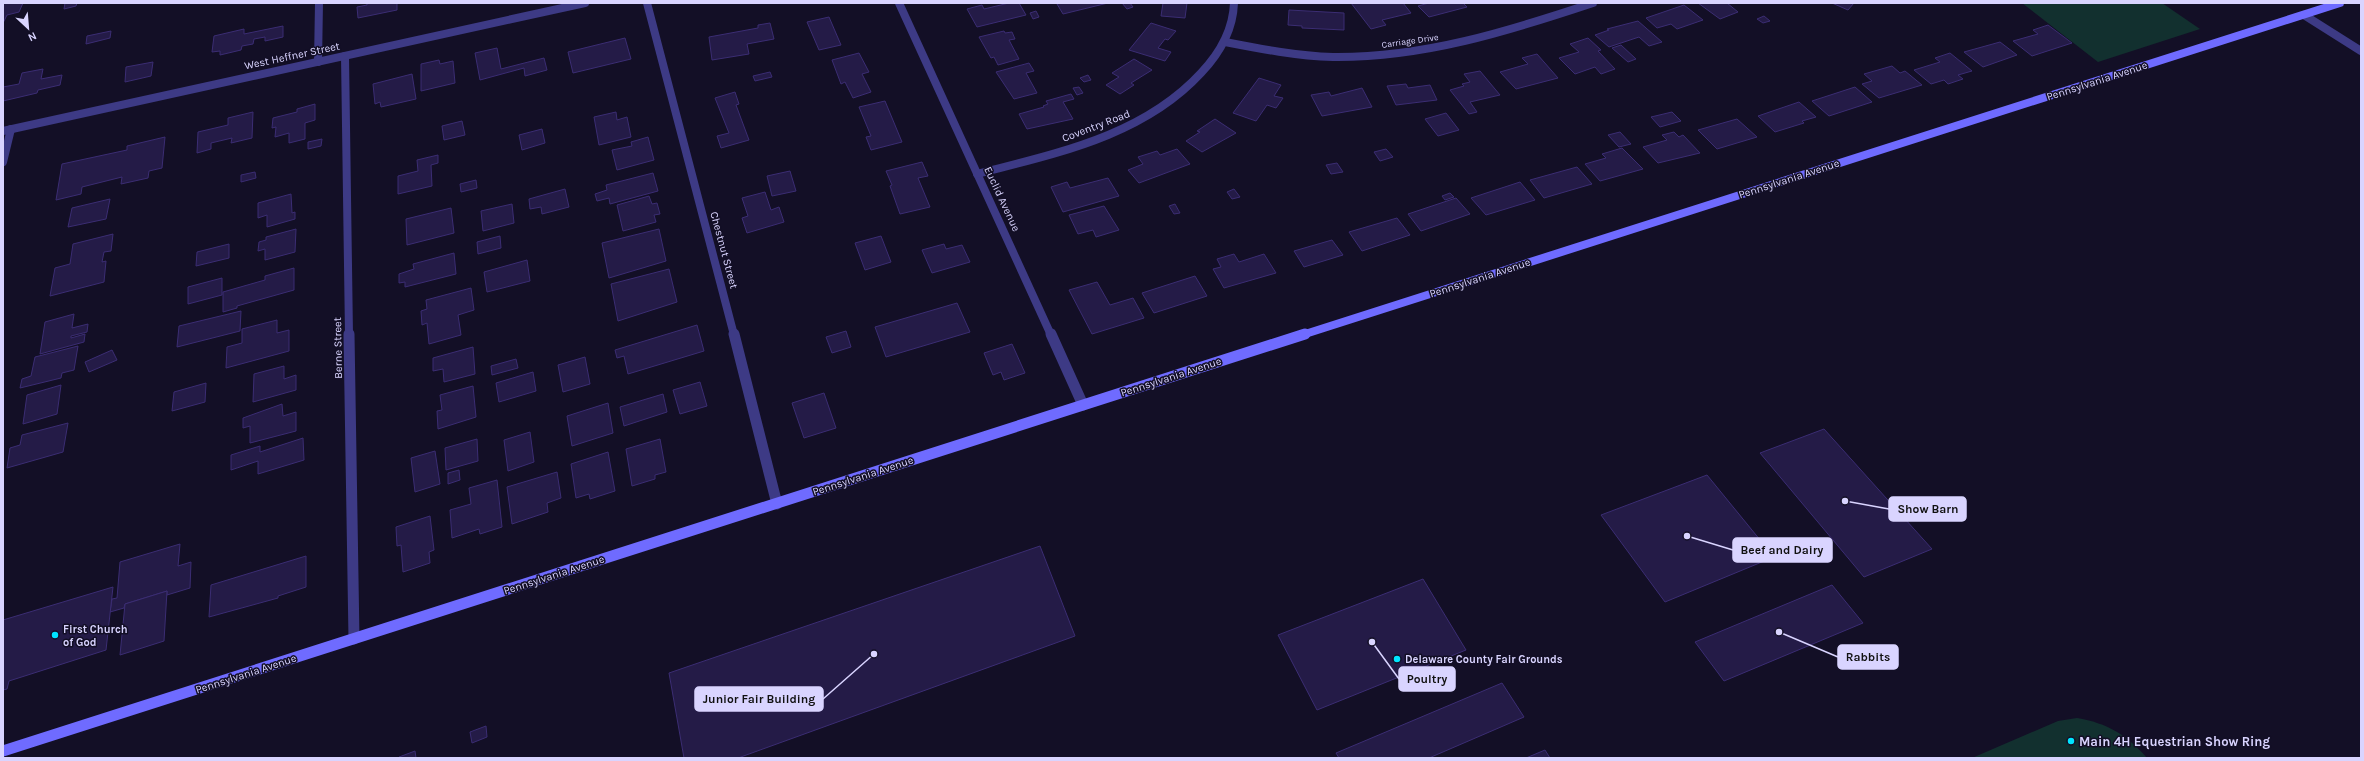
<svg xmlns="http://www.w3.org/2000/svg" width="2364" height="761" font-family="Karla,sans-serif">
<style>
.green{fill:#12302f}
.building{fill:#241b47;stroke:#3b2d73}
.lines{fill:none;stroke-linecap:round;stroke-linejoin:round}
.street-far1{stroke:#3d3a85;stroke-width:8}
.street{stroke:#3d3a85;stroke-width:11}
.secondary-far1{stroke:#6f6bff;stroke-width:8}
.secondary{stroke:#6f6bff;stroke-width:11}
.poi-dot{fill:#00e5ff;stroke:#130f26;stroke-width:1.5}
.labels{text-anchor:middle;dominant-baseline:central;stroke-width:3;stroke-linejoin:round;paint-order:stroke}
.far-street-label{font-size:9px;fill:#d9d4ff;stroke:#130f26}
.street-label{font-size:11px;fill:#d9d4ff;stroke:#130f26}
.poi-label{font-size:11px;font-weight:bold;fill:#d9d4ff;stroke:#130f26;text-anchor:start}
.near-poi-label{font-size:13px;font-weight:bold;fill:#d9d4ff;stroke:#130f26;text-anchor:start}
.leader{fill:none;stroke:#d9d4ff;stroke-width:1.5}
.callout-dot{fill:#d9d4ff;stroke:#130f26;stroke-width:1.5}
.callout{fill:#d9d4ff;stroke:#d9d4ff;stroke-width:1.5}
.callout-label{font-size:12px;text-anchor:middle;font-weight:bold;fill:#111}
</style>
<rect width="100%" height="100%" fill="#130f26"/>
<g class="green">
<polygon points="2022,3 2162,3 2200,29 2098,62"/>
<path d="M2077,718C2107,723 2127,735 2147,758H1972L2058,721Z"/>
</g>
<g class="building">
<polygon points="3,3 23,3 19,12 7,15 3,23"/>
<polygon points="65,3 77,3 76,6 64,9"/>
<polygon points="367,3 397,3 397,10 358,18 357,7 367,5"/>
<polygon points="1009,3 1019,3 1026,15 977,27 967,9 982,5 984,9"/>
<polygon points="1060,3 1108,3 1063,14 1057,4"/>
<polygon points="1122,3 1130,3 1133,7 1127,9"/>
<polygon points="1163,3 1187,3 1185,18 1161,16"/>
<polygon points="1351,3 1403,3 1411,13 1382,20 1386,25 1371,29"/>
<polygon points="1429,3 1463,3 1467,7 1429,17 1418,6"/>
<polygon points="1698,3 1727,3 1738,12 1720,19"/>
<polygon points="1832,3 1854,3 1848,10"/>
<polygon points="1684,5 1703,20 1677,29 1671,24 1657,28 1646,18"/>
<polygon points="1289,10 1344,13 1344,30 1302,28 1302,26 1288,25"/>
<polygon points="1036,11 1039,17 1033,19 1030,13"/>
<polygon points="1764,16 1770,21 1763,23 1757,19"/>
<polygon points="829,17 841,45 819,50 807,22"/>
<polygon points="1638,21 1662,42 1649,46 1639,37 1609,47 1595,35 1609,30 1607,29"/>
<polygon points="770,23 774,39 747,44 749,54 712,60 709,37 758,28 758,25"/>
<polygon points="1151,23 1176,31 1168,40 1165,39 1158,48 1171,52 1165,61 1129,50"/>
<polygon points="2048,25 2072,43 2032,56 2013,41 2038,34 2033,30"/>
<polygon points="283,26 283,37 265,41 265,37 254,39 253,44 242,46 241,50 220,55 220,51 212,52 214,36 244,29 244,34"/>
<polygon points="111,31 110,38 86,44 87,36"/>
<polygon points="1004,31 1005,33 1012,32 1015,39 1009,40 1019,59 998,65 994,57 991,58 979,37"/>
<polygon points="625,38 631,59 573,73 568,52"/>
<polygon points="1588,38 1601,50 1598,51 1615,69 1601,74 1595,67 1575,74 1559,58 1579,52 1570,44"/>
<polygon points="2000,42 2017,55 1983,67 1964,52"/>
<polygon points="1621,45 1636,59 1628,62 1612,48"/>
<polygon points="497,48 501,69 544,58 547,70 525,76 524,68 480,80 475,53"/>
<polygon points="859,53 869,72 862,74 871,92 853,98 845,82 841,84 832,60"/>
<polygon points="1950,53 1972,71 1958,75 1963,79 1948,84 1944,80 1931,84 1914,70 1940,62 1935,58"/>
<polygon points="1537,54 1558,78 1516,89 1500,72 1528,64 1522,58"/>
<polygon points="1134,59 1152,70 1131,83 1134,85 1120,94 1106,85 1119,77 1112,73"/>
<polygon points="439,60 440,64 453,61 455,83 421,91 421,64"/>
<polygon points="153,62 151,76 125,82 126,67"/>
<polygon points="1029,63 1034,71 1026,73 1037,93 1014,99 996,72"/>
<polygon points="1892,66 1900,73 1905,71 1922,85 1879,98 1862,84 1872,81 1864,74"/>
<polygon points="43,69 41,79 62,75 60,85 38,90 37,93 3,101 3,87 19,84 22,73"/>
<polygon points="1480,71 1500,95 1470,102 1477,112 1469,114 1450,90 1464,86 1462,84 1470,82 1464,74"/>
<polygon points="770,72 772,77 755,81 753,76"/>
<polygon points="412,74 416,99 381,107 380,102 375,104 373,84"/>
<polygon points="1088,75 1091,80 1084,82 1080,78"/>
<polygon points="1259,78 1281,85 1274,96 1283,98 1276,108 1267,105 1256,121 1233,113"/>
<polygon points="1406,84 1408,88 1430,85 1437,100 1396,105 1387,86"/>
<polygon points="1079,87 1083,93 1077,95 1073,88"/>
<polygon points="1855,87 1872,102 1829,116 1812,101"/>
<polygon points="1362,88 1372,107 1322,116 1311,95 1329,92 1331,96"/>
<polygon points="735,92 739,104 736,105 749,140 721,148 717,136 729,133 715,98"/>
<polygon points="1071,94 1074,99 1063,102 1073,119 1027,129 1019,114 1044,107 1043,106 1048,104 1046,101"/>
<polygon points="885,101 902,142 871,150 866,137 871,136 859,107"/>
<polygon points="1799,102 1816,117 1802,121 1804,123 1775,132 1758,116"/>
<polygon points="315,104 315,120 305,123 305,139 289,143 289,133 275,137 276,127 272,128 273,118 297,112 297,109"/>
<polygon points="253,112 252,138 231,143 232,138 211,143 211,149 197,153 198,132 228,125 228,118"/>
<polygon points="616,112 617,120 627,117 631,137 599,145 594,117"/>
<polygon points="1672,112 1681,121 1660,127 1651,117"/>
<polygon points="1446,113 1459,130 1438,136 1425,119"/>
<polygon points="1215,119 1236,133 1202,152 1186,141 1200,132 1197,131"/>
<polygon points="1737,119 1757,137 1717,149 1698,130"/>
<polygon points="462,121 465,135 444,140 442,126"/>
<polygon points="542,129 545,143 522,150 519,135"/>
<polygon points="1620,132 1631,144 1619,147 1608,135"/>
<polygon points="1674,132 1679,137 1683,135 1700,153 1658,163 1643,147 1667,140 1662,135"/>
<polygon points="165,137 162,168 149,171 148,178 121,184 122,177 82,187 81,194 56,200 62,164 127,150 127,146"/>
<polygon points="648,137 654,160 617,170 612,150 632,146 631,142"/>
<polygon points="322,139 321,146 308,149 308,142"/>
<polygon points="1622,148 1643,169 1600,181 1585,164 1606,158 1602,154"/>
<polygon points="1177,149 1190,164 1139,183 1128,170 1143,164 1138,157 1157,151 1160,155"/>
<polygon points="1386,149 1393,157 1380,161 1374,152"/>
<polygon points="438,155 438,163 431,165 432,186 398,194 398,176 418,171 417,160"/>
<polygon points="922,162 928,176 918,178 930,207 900,214 890,186 892,185 886,171"/>
<polygon points="1337,163 1343,172 1331,174 1326,165"/>
<polygon points="1577,167 1592,184 1544,198 1530,180"/>
<polygon points="790,171 796,191 772,196 767,176"/>
<polygon points="255,172 256,178 241,182 241,175"/>
<polygon points="653,173 658,191 610,204 609,198 597,201 595,194 607,190 606,185"/>
<polygon points="1108,178 1119,196 1063,212 1051,187 1067,182 1070,188"/>
<polygon points="476,180 477,188 461,192 460,184"/>
<polygon points="1520,182 1535,200 1486,215 1471,198"/>
<polygon points="565,189 569,207 542,214 541,207 530,209 529,199"/>
<polygon points="1234,189 1240,197 1232,199 1227,192"/>
<polygon points="765,192 771,210 779,207 784,222 747,233 742,218 748,216 742,198"/>
<polygon points="1450,193 1454,197 1445,200 1442,196"/>
<polygon points="291,194 292,213 295,212 295,219 267,227 267,215 258,218 258,203"/>
<polygon points="649,196 652,204 657,203 660,214 654,215 656,222 623,231 617,205"/>
<polygon points="1456,198 1470,214 1421,231 1408,214"/>
<polygon points="110,199 106,219 68,227 72,208"/>
<polygon points="512,204 514,223 483,231 481,211"/>
<polygon points="1175,204 1180,213 1174,214 1169,206"/>
<polygon points="1104,206 1119,230 1096,237 1093,230 1078,234 1069,215"/>
<polygon points="451,208 454,233 407,245 406,219"/>
<polygon points="1397,218 1410,235 1362,251 1349,232"/>
<polygon points="296,229 295,252 265,260 265,249 258,251 259,242 266,240 266,237"/>
<polygon points="659,229 666,261 609,278 602,243"/>
<polygon points="113,234 111,251 104,252 102,262 106,261 104,282 50,296 55,268 70,264 73,244"/>
<polygon points="500,236 501,248 478,254 477,242"/>
<polygon points="881,236 891,262 865,270 855,243"/>
<polygon points="1332,240 1343,255 1304,267 1294,251"/>
<polygon points="229,244 229,258 196,266 197,252"/>
<polygon points="944,244 946,249 962,245 970,262 932,273 922,250"/>
<polygon points="454,253 456,274 405,287 405,282 399,283 399,274 414,269 413,264"/>
<polygon points="1234,254 1239,262 1264,254 1276,273 1224,288 1213,269 1221,267 1217,259"/>
<polygon points="527,260 530,281 487,292 484,272"/>
<polygon points="294,268 294,290 237,306 237,308 223,312 223,292 265,280 265,276"/>
<polygon points="669,269 677,302 618,321 611,284"/>
<polygon points="1195,276 1207,296 1154,313 1142,293"/>
<polygon points="222,278 222,295 188,304 188,287"/>
<polygon points="1097,282 1110,305 1133,298 1144,318 1092,334 1069,290"/>
<polygon points="471,288 474,310 458,315 461,335 429,344 427,323 422,325 421,311 427,309 426,300"/>
<polygon points="957,303 970,332 886,357 875,327"/>
<polygon points="241,311 240,331 177,347 179,326"/>
<polygon points="74,314 72,328 88,324 87,332 71,336 71,338 85,334 84,342 40,354 45,322"/>
<polygon points="277,320 277,333 289,330 289,351 226,368 227,347 242,343 242,329"/>
<polygon points="697,325 704,351 628,374 624,356 617,358 615,350"/>
<polygon points="846,331 851,347 832,353 826,337"/>
<polygon points="1012,344 1025,373 1004,380 1001,372 993,375 984,353"/>
<polygon points="78,346 74,370 62,373 61,378 20,388 22,379 31,376 35,357"/>
<polygon points="473,347 475,374 444,382 443,369 433,371 433,358"/>
<polygon points="112,350 117,360 89,372 85,362"/>
<polygon points="585,357 590,384 563,392 558,365"/>
<polygon points="516,359 518,368 492,375 491,366"/>
<polygon points="284,366 284,379 296,375 296,390 253,402 254,374"/>
<polygon points="533,372 536,391 499,402 496,383"/>
<polygon points="700,382 707,406 680,414 673,390"/>
<polygon points="206,383 205,402 172,411 174,392"/>
<polygon points="61,385 57,414 23,424 27,395"/>
<polygon points="473,386 476,417 438,429 437,411 442,410 440,395"/>
<polygon points="824,393 836,428 804,438 792,403"/>
<polygon points="663,394 667,412 624,426 620,407"/>
<polygon points="608,403 613,433 572,446 567,416"/>
<polygon points="282,404 283,416 296,412 296,431 250,443 250,426 243,428 243,418"/>
<polygon points="68,423 63,452 7,468 10,448 20,445 22,435"/>
<polygon points="1824,429 1932,549 1864,577 1760,453"/>
<polygon points="530,432 534,462 508,471 504,440"/>
<polygon points="303,438 304,460 258,474 258,461 231,470 231,455 260,446 260,452"/>
<polygon points="477,439 478,461 446,470 445,448"/>
<polygon points="660,439 666,472 655,475 655,479 632,486 626,449"/>
<polygon points="435,451 440,484 415,492 411,458"/>
<polygon points="608,452 615,491 590,499 589,494 576,498 571,464"/>
<polygon points="459,470 460,480 448,484 448,473"/>
<polygon points="557,472 561,498 547,503 548,512 512,524 507,487"/>
<polygon points="1707,475 1774,557 1665,602 1601,515"/>
<polygon points="497,480 502,527 480,534 479,529 452,538 450,510 471,504 469,488"/>
<polygon points="430,516 434,550 429,552 430,563 403,572 401,545 397,546 396,527"/>
<polygon points="180,544 178,566 191,562 190,588 167,595 167,591 125,604 124,608 110,612 112,599 117,598 120,562"/>
<polygon points="1040,546 1075,636 738,758 684,758 669,673"/>
<polygon points="306,556 306,587 278,596 278,598 209,617 211,585"/>
<polygon points="1423,579 1466,650 1317,710 1278,635"/>
<polygon points="1832,585 1863,623 1724,681 1695,642"/>
<polygon points="113,587 106,650 9,681 7,689 3,690 3,620"/>
<polygon points="167,591 164,641 120,655 125,604"/>
<polygon points="1502,683 1524,717 1429,758 1339,758 1336,753"/>
<polygon points="486,726 487,737 472,743 470,732"/>
<polygon points="1545,750 1550,758 1526,758"/>
<polygon points="415,751 416,758 399,758 399,757"/>
</g>
<g class="lines">
<g class="street-far1">
<polyline points="647,3 734,335"/>
<polyline points="899,3 1051,335"/>
<polyline points="2304,15 2361,51"/>
<path d="M1225,42C1261,49 1297,56 1333,57C1423,58 1509,31 1593,3"/>
<polyline points="345,56 349,335"/>
<polyline points="318,62 319,3"/>
<polyline points="3,131 585,3"/>
<polyline points="3,162 11,129"/>
<path d="M977,174C1057,153 1143,136 1201,73C1220,53 1233,31 1234,3"/>
</g>
<g class="street">
<polyline points="349,334 354,639"/>
<polyline points="734,334 777,504"/>
<polyline points="1051,334 1083,405"/>
</g>
<polyline class="secondary-far1" points="1302,335 2340,3"/>
<polyline class="secondary" points="3,751 1305,334"/>
</g>
<g class="poi-dot">
<circle cx="55" cy="635" r="4"/>
<circle cx="1397" cy="659" r="4"/>
<circle cx="2071" cy="741" r="4"/>
</g>
<g class="labels">
<g class="far-street-label">
<text transform="translate(1410 41) rotate(-8)">Carriage Drive</text>
</g>
<g class="street-label">
<text transform="translate(292 56) rotate(-12)">West Heffner Street</text>
<text transform="translate(2097 81) rotate(-18)">Pennsylvania Avenue</text>
<text transform="translate(1096 126) rotate(-21)">Coventry Road</text>
<text transform="translate(1789 179) rotate(-18)">Pennsylvania Avenue</text>
<text transform="translate(1002 199) rotate(65)">Euclid Avenue</text>
<text transform="translate(724 250) rotate(75)">Chestnut Street</text>
<text transform="translate(1480 278) rotate(-18)">Pennsylvania Avenue</text>
<text transform="translate(338 348) rotate(-91)">Berne Street</text>
<text transform="translate(1171 377) rotate(-18)">Pennsylvania Avenue</text>
<text transform="translate(863 476) rotate(-18)">Pennsylvania Avenue</text>
<text transform="translate(554 575) rotate(-18)">Pennsylvania Avenue</text>
<text transform="translate(246 674) rotate(-18)">Pennsylvania Avenue</text>
</g>
<g class="poi-label">
<text x="63" y="629">First Church<tspan x="63" dy="13">of God</tspan></text>
<text x="1405" y="659">Delaware County Fair Grounds</text>
</g>
<g class="near-poi-label">
<text x="2079" y="741">Main 4H Equestrian Show Ring</text>
</g>
</g>
<path class="leader" d="M1845 501L1889 509M1687 536L1733 550M1779 632L1838 657M1372 642L1399 679M874 654L823 699"/>
<g class="callout-dot">
<circle cx="1845" cy="501" r="4"/>
<circle cx="1687" cy="536" r="4"/>
<circle cx="1779" cy="632" r="4"/>
<circle cx="1372" cy="642" r="4"/>
<circle cx="874" cy="654" r="4"/>
</g>
<g class="callout">
<rect x="1889" y="497" width="77" height="24" rx="4"/>
<rect x="1733" y="538" width="99" height="24" rx="4"/>
<rect x="1838" y="645" width="60" height="24" rx="4"/>
<rect x="1399" y="667" width="56" height="24" rx="4"/>
<rect x="695" y="687" width="128" height="24" rx="4"/>
</g>
<g class="callout-label">
<text x="1928" y="513">Show Barn</text>
<text x="1782" y="554">Beef and Dairy</text>
<text x="1868" y="661">Rabbits</text>
<text x="1427" y="683">Poultry</text>
<text x="759" y="703">Junior Fair Building</text>
</g>
<rect width="2364" height="761" fill="none" stroke="#d9d4ff" stroke-width="8"/>
<g transform="translate(28 28) rotate(154)" stroke="#130f26" stroke-width="3" paint-order="stroke">
<path d="M0-3L7 15L0 10L-7 15Z" fill="#d9d4ff"/>
<text y="-6" font-size="11" font-weight="bold" text-anchor="middle" fill="#d9d4ff">N</text>
</g>
</svg>
